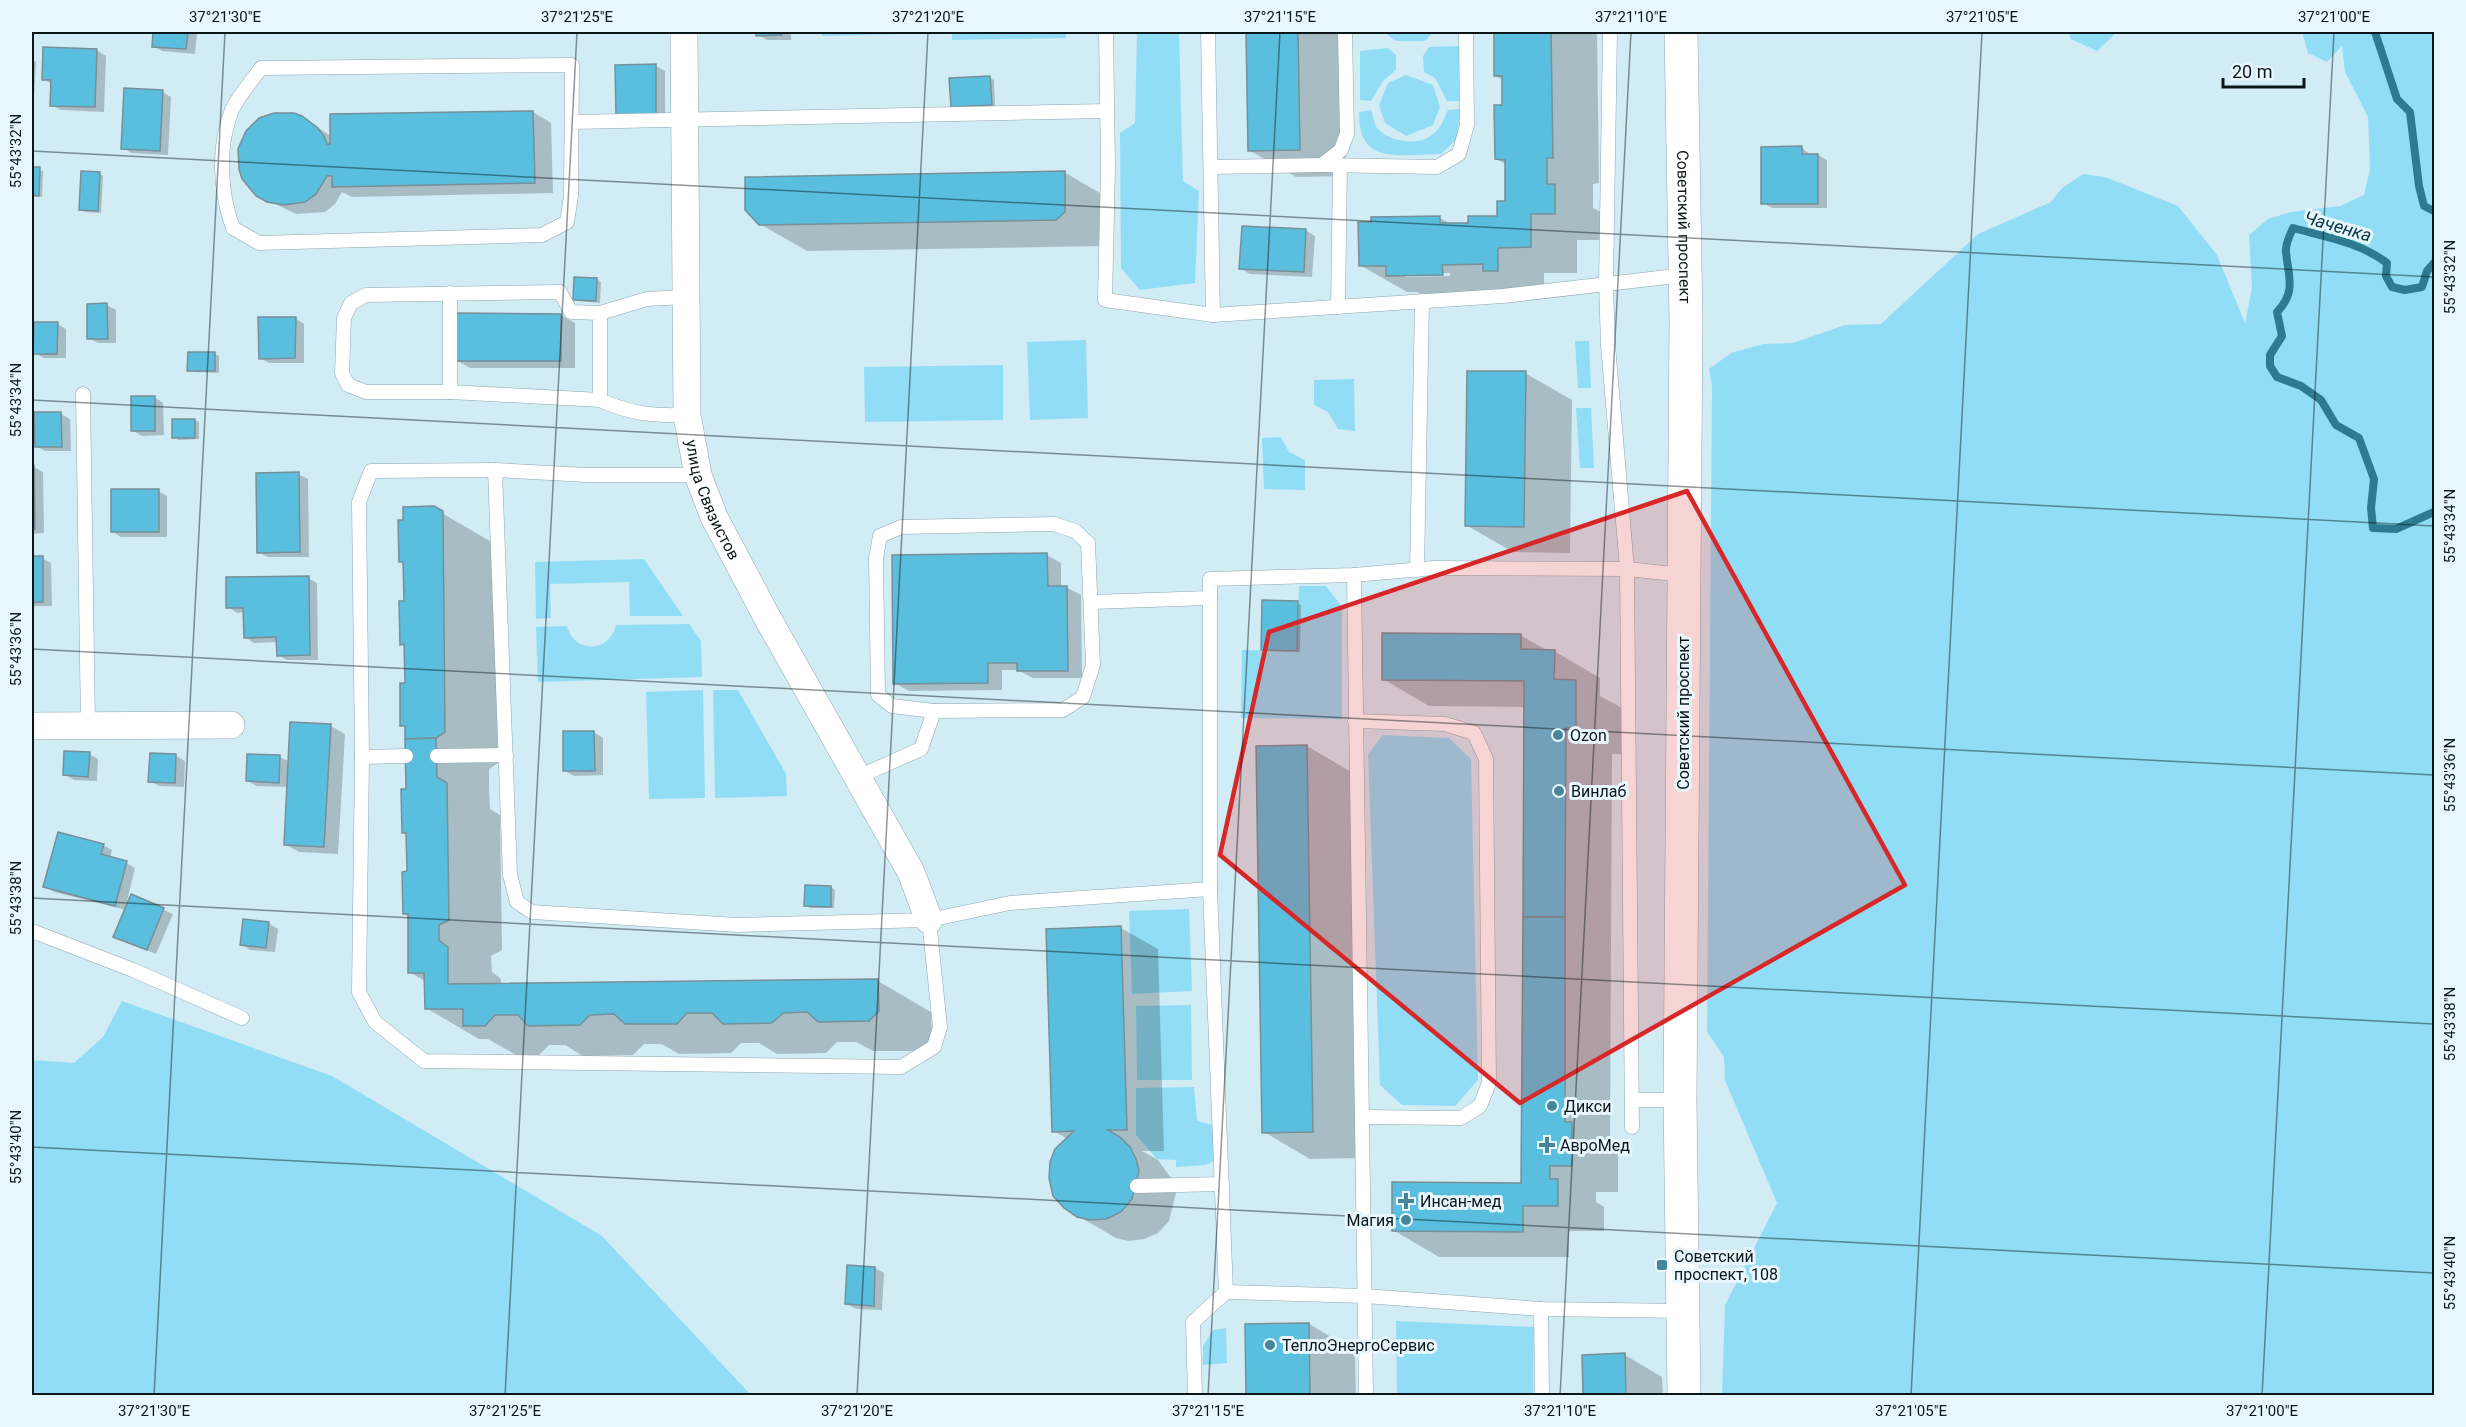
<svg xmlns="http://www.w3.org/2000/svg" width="2466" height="1427" font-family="Roboto,sans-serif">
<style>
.green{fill:#92ddf6}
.shadow{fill:#0003;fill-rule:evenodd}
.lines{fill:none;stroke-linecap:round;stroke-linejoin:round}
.stream{stroke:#2e7b91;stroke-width:8}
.building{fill:#5abfde;stroke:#778f97;stroke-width:1.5}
.service-casing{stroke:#8da6ae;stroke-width:15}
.minor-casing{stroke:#8da6ae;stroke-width:28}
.tertiary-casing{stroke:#8da6ae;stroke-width:34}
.service{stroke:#fff;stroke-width:14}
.minor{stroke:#fff;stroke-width:27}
.tertiary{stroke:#fff;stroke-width:33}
.marked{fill:#d62828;fill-opacity:0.2;stroke:#d62828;stroke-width:4.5;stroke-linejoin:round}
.ticks{fill:none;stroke:#0c1619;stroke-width:1.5;stroke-opacity:0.45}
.poi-dot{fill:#46859a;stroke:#e8f7fd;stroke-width:2}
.labels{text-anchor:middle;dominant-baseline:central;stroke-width:6;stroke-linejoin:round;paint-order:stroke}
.street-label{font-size:16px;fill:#0c1619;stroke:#e8f7fd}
.poi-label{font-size:16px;fill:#0c1619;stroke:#e8f7fd;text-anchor:start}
.water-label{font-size:18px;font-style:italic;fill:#063744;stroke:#e8f7fd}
.neatline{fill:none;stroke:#0c1619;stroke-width:2}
.ticks-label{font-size:15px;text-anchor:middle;fill:#0c1619}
</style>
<rect width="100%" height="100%" fill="#d2ecf5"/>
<g class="green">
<polygon points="822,32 903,32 903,34 822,36"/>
<polygon points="952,32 1066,32 1066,38 952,40"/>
<polygon points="1137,32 1179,32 1183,181 1199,191 1195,283 1140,290 1121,268 1120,133 1135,123"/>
<polygon points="1384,32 1433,32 1425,41 1396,41"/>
<polygon points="2068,32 2117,32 2097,51 2071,39"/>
<polygon points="2302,32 2434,32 2434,1395 1722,1395 1725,1305 1777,1203 1725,1080 1724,1057 1707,1032 1712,387 1709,369 1731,353 1763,344 1793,343 1845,325 1881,324 1978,234 2051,202 2062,188 2083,174 2105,177 2178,206 2217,255 2245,323 2252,288 2249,235 2268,219 2291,212 2340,206 2364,195 2370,169 2368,117 2345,72 2342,46 2327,62 2308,53"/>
<polygon points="1459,46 1460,101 1447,101 1435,78 1424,72 1423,56 1429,47"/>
<polygon points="1388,48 1396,55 1396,70 1383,81 1371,101 1360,100 1360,51"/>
<polygon points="1406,75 1433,85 1440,107 1433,125 1406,136 1385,123 1379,105 1388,83"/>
<path d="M1460,109L1457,139L1441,154C1401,154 1358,167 1359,112L1371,110C1373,115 1374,124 1377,128C1390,142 1418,147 1433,134C1441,128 1444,119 1448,110Z"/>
<polygon points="1086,340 1088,418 1030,420 1027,342"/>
<polygon points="1575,341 1589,341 1591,388 1578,388"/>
<polygon points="1003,365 1003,420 865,422 864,367"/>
<polygon points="1354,379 1355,431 1338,429 1328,412 1314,405 1314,380"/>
<polygon points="1576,408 1591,408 1594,468 1580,468"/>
<polygon points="1281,437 1289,452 1305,460 1305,490 1264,489 1262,438"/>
<polygon points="644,559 683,616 630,616 629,582 550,584 551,618 536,619 535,562"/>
<polygon points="1299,586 1326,586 1342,607 1342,719 1241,718 1242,650 1297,651"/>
<path d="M689,624L701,641L702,677L538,682L536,627L567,626C574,654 610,653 616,625Z"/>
<polygon points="703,690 705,798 649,799 646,692"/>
<polygon points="713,690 738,690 786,774 787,796 715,798"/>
<polygon points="1383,735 1449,738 1471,759 1478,1080 1455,1106 1402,1105 1380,1085 1368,754"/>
<polygon points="1189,909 1192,991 1132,994 1129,911"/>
<polygon points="122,1001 332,1076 602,1236 751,1395 32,1395 32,1060 74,1063 103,1037"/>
<polygon points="1191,1005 1192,1080 1137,1080 1136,1006"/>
<polygon points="1194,1087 1197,1121 1220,1127 1221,1157 1206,1165 1176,1167 1176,1160 1157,1159 1136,1135 1136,1088"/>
<polygon points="1396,1321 1534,1327 1533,1395 1397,1395"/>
<polygon points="1226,1328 1227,1363 1203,1365 1203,1346 1213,1330"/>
</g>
<g class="shadow">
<polygon points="154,32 197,32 195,54 162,51 153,46"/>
<polygon points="757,32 791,32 791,40 767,40 758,35"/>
<polygon points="1247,32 1343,32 1346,176 1296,177 1249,150"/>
<path d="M1495,32H1597L1599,183L1593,184V208L1601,212V240H1577V273H1544V297L1434,302L1417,292H1407L1360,265L1440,218L1452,225H1469L1498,218L1507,202L1506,164L1496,159L1504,106L1503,80L1496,76ZM1450,273V276L1405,277V274Z"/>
<polygon points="96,50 106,56 104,112 61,110 51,105 52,84 43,79"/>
<polygon points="32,59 36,62 34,99 32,99"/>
<polygon points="656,66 665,71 665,119 627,120"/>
<polygon points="990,78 994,80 995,106 956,108 952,106"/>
<polygon points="162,92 171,97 168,155 132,153 123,148"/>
<polygon points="533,112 551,123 553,193 352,197 342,192 335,204 325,212 296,214 257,195 302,117 332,137"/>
<polygon points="1802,148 1811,155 1818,155 1827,160 1827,208 1772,208 1763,203"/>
<polygon points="32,168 43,171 42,197 32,197"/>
<polygon points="1064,172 1110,199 1103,246 807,251 760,224"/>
<polygon points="99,173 103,176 101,213 85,212 81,210"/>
<polygon points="1305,230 1315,236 1312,277 1250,274 1241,269"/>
<polygon points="597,279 601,282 600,303 579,301 575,299"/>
<polygon points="107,305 116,310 116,343 98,343 89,338"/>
<polygon points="456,314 561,315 575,323 575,368 470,368 456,360"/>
<polygon points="295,318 304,324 304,363 269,363 260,358"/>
<polygon points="57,324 66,329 66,358 44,358 35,353"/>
<polygon points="215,354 219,356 219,373 193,372 189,370"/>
<polygon points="1525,373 1572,400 1570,553 1513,552 1466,525"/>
<polygon points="154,397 163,403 164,435 142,436 133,431"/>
<polygon points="61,414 70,419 71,451 45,451 36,446"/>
<polygon points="195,420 199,422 199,439 178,440 174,437"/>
<polygon points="32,466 43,472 44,533 32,534"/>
<polygon points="298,474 308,479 309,557 268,557 258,552"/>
<polygon points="158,491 167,496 167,537 121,537 112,531"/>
<polygon points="433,508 495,544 498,763 489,769 489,787 490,809 500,815 502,950 491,956 492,972 501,979 501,985 878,981 931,1012 932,1042 923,1051 873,1051 856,1042 837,1042 826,1053 777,1054 759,1043 741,1043 731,1053 679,1054 662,1044 644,1044 633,1055 583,1056 565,1045 549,1045 538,1056 518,1056 488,1039 479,1039 426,1008 426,982 410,972 409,916 404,913 409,873 408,835 403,832 407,791 407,728 402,725 406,684 406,646 401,644 405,602 405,564 400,561 404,521"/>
<polygon points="1047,555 1061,563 1061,587 1066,587 1081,595 1082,678 1033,678 1018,670 1002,670 1002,690 909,691 895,683"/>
<polygon points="32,558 42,558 51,563 52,606 32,606"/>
<polygon points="308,578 317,583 318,660 287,660 278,655 278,642 254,643 245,637 245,612 237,613 228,607"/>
<polygon points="1297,603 1301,605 1300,652 1266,651 1262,649"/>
<polygon points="1520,635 1548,651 1554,651 1600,678 1600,696 1622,708 1621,754 1612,754 1610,1146 1618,1150 1618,1192 1596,1192 1596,1202 1604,1207 1604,1231 1569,1231 1569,1257 1439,1257 1393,1230 1523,1185 1525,707 1429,706 1383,679"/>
<polygon points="331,726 345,734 338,854 299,852 285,844 288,787 256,786 247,780 249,755 280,757 290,762"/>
<polygon points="594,732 603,738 603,775 574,776 565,771"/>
<polygon points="1307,746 1353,773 1359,1158 1310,1159 1264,1132"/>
<polygon points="89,754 98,759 97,781 74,780 64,774"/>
<polygon points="176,756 185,761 184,787 159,786 150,781"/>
<polygon points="103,845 112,850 110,858 126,863 135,868 126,905 127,906 132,896 173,914 156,954 124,941 126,910 54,892 45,886"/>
<polygon points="831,887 835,890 834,908 810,908 806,905"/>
<polygon points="268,923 278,929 275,952 250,950 241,944"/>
<polygon points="1121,928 1158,949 1164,1151 1142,1151 1158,1160 1174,1182 1176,1193 1169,1221 1158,1233 1144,1239 1129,1241 1116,1238 1078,1216 1068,1139 1053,1131"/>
<polygon points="875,1268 884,1273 882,1310 856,1309 847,1304"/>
<polygon points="1309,1324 1355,1351 1356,1396 1247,1396"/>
<polygon points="1625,1355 1662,1377 1663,1396 1584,1396"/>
</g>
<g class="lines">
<g class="stream">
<polyline points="2375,32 2397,99 2410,112 2419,186 2424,206 2434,211"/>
<path d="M2434,263L2427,271L2422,287L2405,290L2392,287L2386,276L2387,263C2359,242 2326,237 2293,228C2290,235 2285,244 2286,252C2288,276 2297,291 2277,312L2282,336L2270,355V366L2277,377L2301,386L2321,400L2336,425L2359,438L2374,479L2371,508L2373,528L2396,529L2434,512"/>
</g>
</g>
<g class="building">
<polygon points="153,32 188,32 186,49 152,47"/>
<polygon points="756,32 782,32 782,35 756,36"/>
<polygon points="1246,32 1298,32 1300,150 1248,151"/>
<polygon points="1494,32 1551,32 1553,158 1547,158 1547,184 1555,184 1555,214 1531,214 1531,247 1498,248 1498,271 1483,271 1483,264 1442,265 1443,275 1386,276 1386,266 1359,266 1358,222 1371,222 1371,217 1440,216 1440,223 1468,223 1468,216 1497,216 1497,201 1505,201 1505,160 1495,159 1494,105 1502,105 1502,76 1494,76"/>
<polygon points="43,47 97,49 95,107 50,106 51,80 42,80"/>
<polygon points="656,64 656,115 616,115 615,65"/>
<polygon points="990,76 992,105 951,107 949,78"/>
<polygon points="124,88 163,90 160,151 121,149"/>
<polygon points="533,111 535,183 332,187 332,176 327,176 316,194 305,202 284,205 267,202 256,196 242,179 239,169 238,149 246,131 259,118 274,113 294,113 302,116 318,128 324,136 327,144 330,144 330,114"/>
<polygon points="1802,146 1802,154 1818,154 1818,204 1761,204 1761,147"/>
<polygon points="32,167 40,167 39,196 32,195"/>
<polygon points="81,171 100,172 98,211 79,210"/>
<polygon points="1065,171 1065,212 1056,220 759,225 745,210 745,177"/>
<polygon points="1242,226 1306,229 1304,272 1239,269"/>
<polygon points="574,277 597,278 596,301 573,300"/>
<polygon points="107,303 108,339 87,339 87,304"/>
<polygon points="454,313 561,314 561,361 454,361"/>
<polygon points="258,317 296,317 295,358 259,359"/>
<polygon points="34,322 58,322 57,354 33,354"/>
<polygon points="188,352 215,352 215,371 187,371"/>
<polygon points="1467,371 1526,371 1524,527 1465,526"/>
<rect x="131" y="396" width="24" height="35"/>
<polygon points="34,412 61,412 62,447 35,447"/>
<rect x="172" y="419" width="23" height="19"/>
<polygon points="32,465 34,465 35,529 32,529"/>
<polygon points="299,472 300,552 257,553 256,473"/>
<rect x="111" y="489" width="48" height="43"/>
<polygon points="434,506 443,511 445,732 436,738 405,739 405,726 400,726 400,683 405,683 404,644 400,645 399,601 404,601 403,562 399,562 398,520 403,520 403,507"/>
<polygon points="1047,553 1048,586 1067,586 1068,671 1017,671 1017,663 988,663 988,683 893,684 892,555"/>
<rect x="32" y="556" width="11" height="46"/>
<polygon points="309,576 310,655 277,656 276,637 244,638 243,608 226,608 226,577"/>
<polygon points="1262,600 1298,601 1297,651 1261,650"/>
<polygon points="1382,633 1521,634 1521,649 1555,650 1554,679 1576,680 1576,728 1566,728 1565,917 1523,917 1524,681 1382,680"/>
<polygon points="290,722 331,724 324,847 284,845"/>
<polygon points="563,731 594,731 595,771 563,771"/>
<polygon points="436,738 437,777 447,783 449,920 439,925 439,940 448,947 448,984 878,979 879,1011 869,1021 818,1022 807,1012 783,1013 772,1023 723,1024 712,1013 687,1013 677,1024 625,1024 614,1014 590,1015 580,1025 528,1026 518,1015 495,1015 485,1026 463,1026 463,1009 425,1009 424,973 408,973 408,914 403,914 402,872 407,871 406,833 402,833 401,789 406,789 405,739"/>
<polygon points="1307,745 1313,1132 1262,1133 1256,746"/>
<polygon points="64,751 90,752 88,777 63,775"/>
<polygon points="150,753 176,754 175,783 148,782"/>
<polygon points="247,754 280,755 279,783 246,781"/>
<polygon points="58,832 104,844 101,854 127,861 115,906 43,887"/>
<polygon points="805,885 831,886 831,907 804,906"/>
<polygon points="131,894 164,908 147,950 113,937"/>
<polygon points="1523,917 1565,917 1565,1122 1572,1122 1572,1166 1550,1166 1550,1179 1558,1179 1558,1206 1523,1206 1523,1232 1392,1231 1392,1182 1521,1183"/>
<polygon points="243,919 269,922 266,948 240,945"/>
<polygon points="1121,926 1127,1130 1108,1130 1120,1137 1130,1147 1136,1159 1139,1171 1132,1199 1121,1212 1106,1219 1090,1220 1077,1217 1064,1208 1053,1196 1049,1178 1050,1162 1055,1149 1074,1131 1052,1132 1046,929"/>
<polygon points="847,1265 875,1267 874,1306 845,1304"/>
<polygon points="1309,1323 1310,1396 1246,1396 1245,1324"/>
<polygon points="1625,1353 1626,1396 1583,1396 1582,1355"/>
</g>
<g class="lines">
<g class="service-casing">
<g id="service">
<polyline points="1106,32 1108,167 1105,300 1213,315"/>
<polyline points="1208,32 1213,315 1503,296 1685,275"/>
<polyline points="1610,32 1606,284 1608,345 1627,569 1632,1127"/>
<path d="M572,65L571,196L567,222L542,235L259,243L233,228C220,192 217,147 232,110C238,96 251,82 261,68Z"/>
<polyline points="572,122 1107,111"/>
<polyline points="1322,165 1437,167 1459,154 1467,125 1466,32"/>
<polyline points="1211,167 1322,165 1341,150 1347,134 1345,32"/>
<polyline points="450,293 450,392"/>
<polyline points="1338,307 1340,166"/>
<polyline points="600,313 647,299 686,297"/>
<polyline points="83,394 88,726"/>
<path d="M600,400V313L571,312L560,292L366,295L351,303L344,318L342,373L348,385L366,392H450L600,400C631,414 653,416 687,415"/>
<polyline points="495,470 510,875 517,902 532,912 737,925 929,920 1010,903 1210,889"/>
<polyline points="698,475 586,475 495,470 371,471 359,502 362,757 359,992 375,1022 424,1061 901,1067 934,1047 940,1027 929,920"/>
<polygon points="1054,524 1075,531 1088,543 1093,665 1083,697 1063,710 934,711 892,706 878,695 876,558 880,536 901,527"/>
<polyline points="1417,570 1422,301"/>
<polyline points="1354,575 1366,1396"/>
<polyline points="1091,602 1210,598"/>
<polyline points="1355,721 1445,724 1474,733 1486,759 1489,1083 1480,1106 1461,1118 1362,1117"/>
<polyline points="437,756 506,755"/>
<polyline points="362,757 406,756"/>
<polyline points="858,777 921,749 934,711"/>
<polyline points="32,931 133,970 242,1018"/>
<polyline points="1632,1100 1680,1100"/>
<polyline points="1137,1186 1222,1184"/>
<polyline points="1226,1292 1210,889 1210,579 1354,575 1434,568 1627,569 1684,575"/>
<polyline points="1541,1309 1542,1396"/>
<polyline points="1195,1396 1193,1322 1226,1292 1365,1296 1541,1309 1683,1311"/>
</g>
</g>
<g class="minor-casing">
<g id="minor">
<path id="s1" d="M684,32L687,415L698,475L714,517L768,619L911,872L929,920"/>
<polyline points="32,726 231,725"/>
</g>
</g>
<g class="tertiary-casing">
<g id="tertiary">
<path id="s2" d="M1681,32L1686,321L1680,1100L1684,1396"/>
</g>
</g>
<use href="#service" class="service"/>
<use href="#minor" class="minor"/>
<use href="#tertiary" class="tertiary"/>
</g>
<path class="marked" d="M1687,491L1905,885L1520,1103L1220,855L1269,632Z"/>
<path class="ticks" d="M32,151L2434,277M32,400L2434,526M32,649L2434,775M32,898L2434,1024M32,1147L2434,1273M154,1396L225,32M505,1396L577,32M857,1396L928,32M1208,1396L1280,32M1560,1396L1631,32M1911,1396L1982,32M2262,1396L2334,32"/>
<g class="poi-dot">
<circle cx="1558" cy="735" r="6"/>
<circle cx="1559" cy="791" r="6"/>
<circle cx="1552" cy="1106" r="6"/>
<path d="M1544 1136h6v6h6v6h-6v6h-6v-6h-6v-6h6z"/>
<path d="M1403 1192h6v6h6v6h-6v6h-6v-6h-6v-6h6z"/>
<circle cx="1406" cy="1220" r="6"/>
<rect x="1656" y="1259" width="12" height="12" rx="3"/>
<circle cx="1270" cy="1345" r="6"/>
</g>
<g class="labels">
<g class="street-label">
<text stroke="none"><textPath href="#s2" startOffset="195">Советский проспект</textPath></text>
<text stroke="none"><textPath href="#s1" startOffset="472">улица Связистов</textPath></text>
<text transform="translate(1683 713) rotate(-90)">Советский проспект</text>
</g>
<g class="poi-label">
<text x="1570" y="735">Ozon</text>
<text x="1571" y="791">Винлаб</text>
<text x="1564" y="1106">Дикси</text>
<text x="1560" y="1145">АвроМед</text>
<text x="1420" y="1201">Инсан-мед</text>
<text x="1394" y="1220" text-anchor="end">Магия</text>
<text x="1674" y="1256">Советский<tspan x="1674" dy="18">проспект, 108</tspan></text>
<text x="1282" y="1345">ТеплоЭнергоСервис</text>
</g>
<g class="water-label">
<text transform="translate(2338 226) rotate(16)">Чаченка</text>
</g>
</g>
<rect width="2466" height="1427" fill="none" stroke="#e8f7fd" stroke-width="66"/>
<path d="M2223 78v9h81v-9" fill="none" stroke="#0c1619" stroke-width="3"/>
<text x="2232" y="78" font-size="18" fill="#0c1619" stroke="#e8f7fd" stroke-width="4.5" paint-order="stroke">20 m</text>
<rect x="33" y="33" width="2400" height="1361" class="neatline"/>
<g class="ticks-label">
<text x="225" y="22">37°21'30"E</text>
<text x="577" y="22">37°21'25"E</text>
<text x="928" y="22">37°21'20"E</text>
<text x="1280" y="22">37°21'15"E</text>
<text x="1631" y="22">37°21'10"E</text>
<text x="1982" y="22">37°21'05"E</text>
<text x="2334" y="22">37°21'00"E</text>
<text transform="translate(16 151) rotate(-90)" y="5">55°43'32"N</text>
<text transform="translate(2450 277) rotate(-90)" y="5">55°43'32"N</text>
<text transform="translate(16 400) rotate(-90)" y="5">55°43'34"N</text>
<text transform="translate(2450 526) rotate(-90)" y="5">55°43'34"N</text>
<text transform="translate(16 649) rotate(-90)" y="5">55°43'36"N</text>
<text transform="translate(2450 775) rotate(-90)" y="5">55°43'36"N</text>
<text transform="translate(16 898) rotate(-90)" y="5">55°43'38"N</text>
<text transform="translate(2450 1024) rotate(-90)" y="5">55°43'38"N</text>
<text transform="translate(16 1147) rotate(-90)" y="5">55°43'40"N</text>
<text transform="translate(2450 1273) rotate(-90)" y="5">55°43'40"N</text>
<text x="154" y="1416">37°21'30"E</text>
<text x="505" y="1416">37°21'25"E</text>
<text x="857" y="1416">37°21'20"E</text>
<text x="1208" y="1416">37°21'15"E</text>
<text x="1560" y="1416">37°21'10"E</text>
<text x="1911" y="1416">37°21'05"E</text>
<text x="2262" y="1416">37°21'00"E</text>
</g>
</svg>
